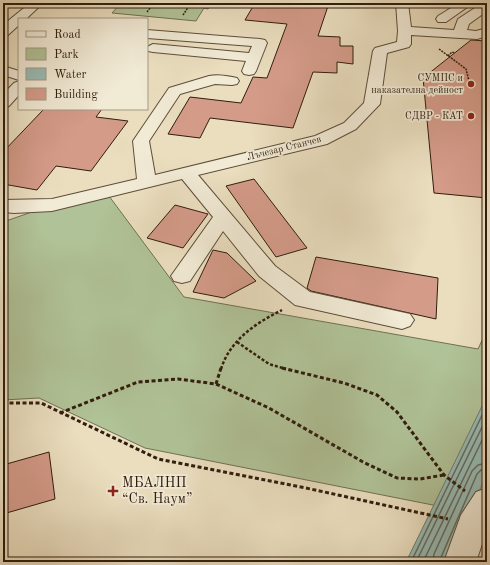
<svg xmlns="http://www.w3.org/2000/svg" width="490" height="565" font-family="'Old Standard TT',serif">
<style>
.green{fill:#b0c297;stroke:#707052}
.water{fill:#98bcb5;stroke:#6e7c72}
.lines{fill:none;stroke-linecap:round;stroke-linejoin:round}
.shore{stroke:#646c62;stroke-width:1.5}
.building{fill:#d49b89;stroke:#301d0e}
.minor-tunnel{stroke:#c5b79c;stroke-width:14;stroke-dasharray:14 7;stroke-linecap:butt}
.minor-casing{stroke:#5e4d3a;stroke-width:2}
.path-far2{stroke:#301d0e;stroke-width:1.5;stroke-dasharray:2 1;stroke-linecap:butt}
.path-far1{stroke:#301d0e;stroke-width:2.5;stroke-dasharray:3 2;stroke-linecap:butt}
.path{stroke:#301d0e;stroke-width:3;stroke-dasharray:4 2.5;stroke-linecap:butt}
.minor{fill:#f1ead5;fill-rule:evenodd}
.poi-dot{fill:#8f2418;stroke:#f1ead5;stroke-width:1.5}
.labels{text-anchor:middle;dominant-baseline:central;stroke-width:3.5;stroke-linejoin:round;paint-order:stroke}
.far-poi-label{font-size:10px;fill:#301d0e;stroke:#f1ead5;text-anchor:end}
.far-street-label{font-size:10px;fill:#301d0e;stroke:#f1ead5}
.near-poi-label{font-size:14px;fill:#301d0e;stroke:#f1ead5;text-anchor:start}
</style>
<rect width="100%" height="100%" fill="#eadebf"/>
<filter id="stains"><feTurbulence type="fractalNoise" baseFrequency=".005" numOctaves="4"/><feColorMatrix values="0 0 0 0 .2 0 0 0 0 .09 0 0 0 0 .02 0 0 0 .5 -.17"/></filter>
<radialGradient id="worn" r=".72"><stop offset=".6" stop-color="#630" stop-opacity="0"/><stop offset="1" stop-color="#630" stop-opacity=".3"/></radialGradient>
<g class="green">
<polygon points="121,3 212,3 208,9 204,8 196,21 112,13"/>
<polygon points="106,192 184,297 478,349 487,330 487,467 453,509 145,448 39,398 3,400 3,222 52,205"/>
</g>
<polygon class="water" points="487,396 487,474 447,562 406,562"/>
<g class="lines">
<g class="shore">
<polyline points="411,562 487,405"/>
<polyline points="416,562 487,417"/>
<polyline points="423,562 487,430"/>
<polyline points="433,562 434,554 472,471 478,465 487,463"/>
<polyline points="439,562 477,474 481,470 487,469"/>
</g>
</g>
<g class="building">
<polygon points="255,3 329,3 318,36 340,37 340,46 353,46 353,64 337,62 337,73 313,72 293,128 210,118 200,138 168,134 190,97 241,103 253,77 267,78 287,24 245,20"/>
<polygon points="471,40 486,41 483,52 487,53 487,198 434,193 423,78"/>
<polygon points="44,109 102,109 96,117 128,121 91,171 56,166 37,190 3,184 3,152"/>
<polygon points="254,179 307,248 276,257 226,186"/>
<polygon points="175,205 208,214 183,248 147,238"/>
<polygon points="213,250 227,253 256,281 224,298 193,292"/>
<polygon points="316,257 438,278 436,319 311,291 307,288"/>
<polygon points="49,452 55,499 3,514 3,465"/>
</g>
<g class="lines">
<polyline class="minor-tunnel" points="477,5 479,3"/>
<g class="minor-casing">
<g id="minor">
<polygon points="30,3 43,3 26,19 19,19 19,25 8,35 3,36 3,25"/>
<path d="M396,3H408L411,27L454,30L458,19L481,4H487V11L469,24L467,30L476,31L487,28V36L477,39L411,35V44L409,47L387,53L380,104L356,129L327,144L198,175L275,266L310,292L410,314L414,320L410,326L402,329L295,305L259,276L223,231L190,281L182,283L174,281L171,276L213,217L182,179L52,211L14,213L3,212V200L52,199L137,179L133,141L169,88L209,76C218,74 228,76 237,78L239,81L237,84L232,85L215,84L180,94L149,141L155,175L315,136L344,123L364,103L373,51L375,48L397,42L398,31Z"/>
<polygon points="459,3 473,3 446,22 438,22 436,19 438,16"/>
<polygon points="147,30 260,39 265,40 267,43 256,71 254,74 249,75 244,74 242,71 246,61 153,52 148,51 147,47 153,44 249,53 252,46 147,38"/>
<polygon points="3,66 19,71 19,80 3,75"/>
<polygon points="19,81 19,95 9,106 3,108 3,94 14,83"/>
<polygon points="487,488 487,529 476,562 444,562 461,515 476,492"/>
</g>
</g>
<g class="path-far2">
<polyline points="147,12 154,3"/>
<polyline points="183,15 191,3"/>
<polyline points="439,49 466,69 469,81"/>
<polyline points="448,56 452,52 455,53"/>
</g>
<g class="path-far1">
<polyline points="237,342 269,364 286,369"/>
<path d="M221,369C230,340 256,323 282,310"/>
</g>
<g class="path">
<polyline points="282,368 344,383 377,395 397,412 444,475 465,491"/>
<polyline points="216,384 221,368"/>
<polyline points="3,403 41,403 158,459 306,488 448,519"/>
<polyline points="60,413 138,382 178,379 216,384 269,408 363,462 397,478 420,479 444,475"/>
</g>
<use href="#minor" class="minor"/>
</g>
<g class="poi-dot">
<circle cx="471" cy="84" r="4"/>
<circle cx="471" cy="116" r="4"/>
<path d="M111 485h4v4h4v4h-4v4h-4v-4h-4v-4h4z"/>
</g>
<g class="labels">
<g class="far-poi-label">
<text x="463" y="78">СУМПС и<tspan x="463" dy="12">наказателна дейност</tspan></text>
<text x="463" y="116">СДВР - КАТ</text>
</g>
<g class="far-street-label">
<text transform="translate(284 148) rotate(-14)">Лъчезар Станчев</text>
</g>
<g class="near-poi-label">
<text x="122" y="483">MБАЛНП<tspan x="122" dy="16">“Св. Наум”</tspan></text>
</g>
</g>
<rect width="490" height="565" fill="none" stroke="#eadebf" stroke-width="16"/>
<rect x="4" y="4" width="482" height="557" fill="none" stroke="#301d0e" stroke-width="2"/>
<rect x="8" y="8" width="474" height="549" fill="none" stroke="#301d0e"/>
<rect x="18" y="18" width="130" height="92" fill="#f1ead5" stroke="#a49885"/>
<rect x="26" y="31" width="20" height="6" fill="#f1ead5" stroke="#a49885"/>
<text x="54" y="38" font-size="12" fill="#301d0e">Road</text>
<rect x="26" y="48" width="20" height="12" fill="#b0c297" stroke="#a49885"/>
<text x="54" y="58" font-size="12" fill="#301d0e">Park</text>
<rect x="26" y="68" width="20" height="12" fill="#98bcb5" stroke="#a49885"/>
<text x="54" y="78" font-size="12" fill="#301d0e">Water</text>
<rect x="26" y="88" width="20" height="12" fill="#d49b89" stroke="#a49885"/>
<text x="54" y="98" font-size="12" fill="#301d0e">Building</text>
<rect width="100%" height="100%" filter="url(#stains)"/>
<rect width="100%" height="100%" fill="url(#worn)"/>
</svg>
